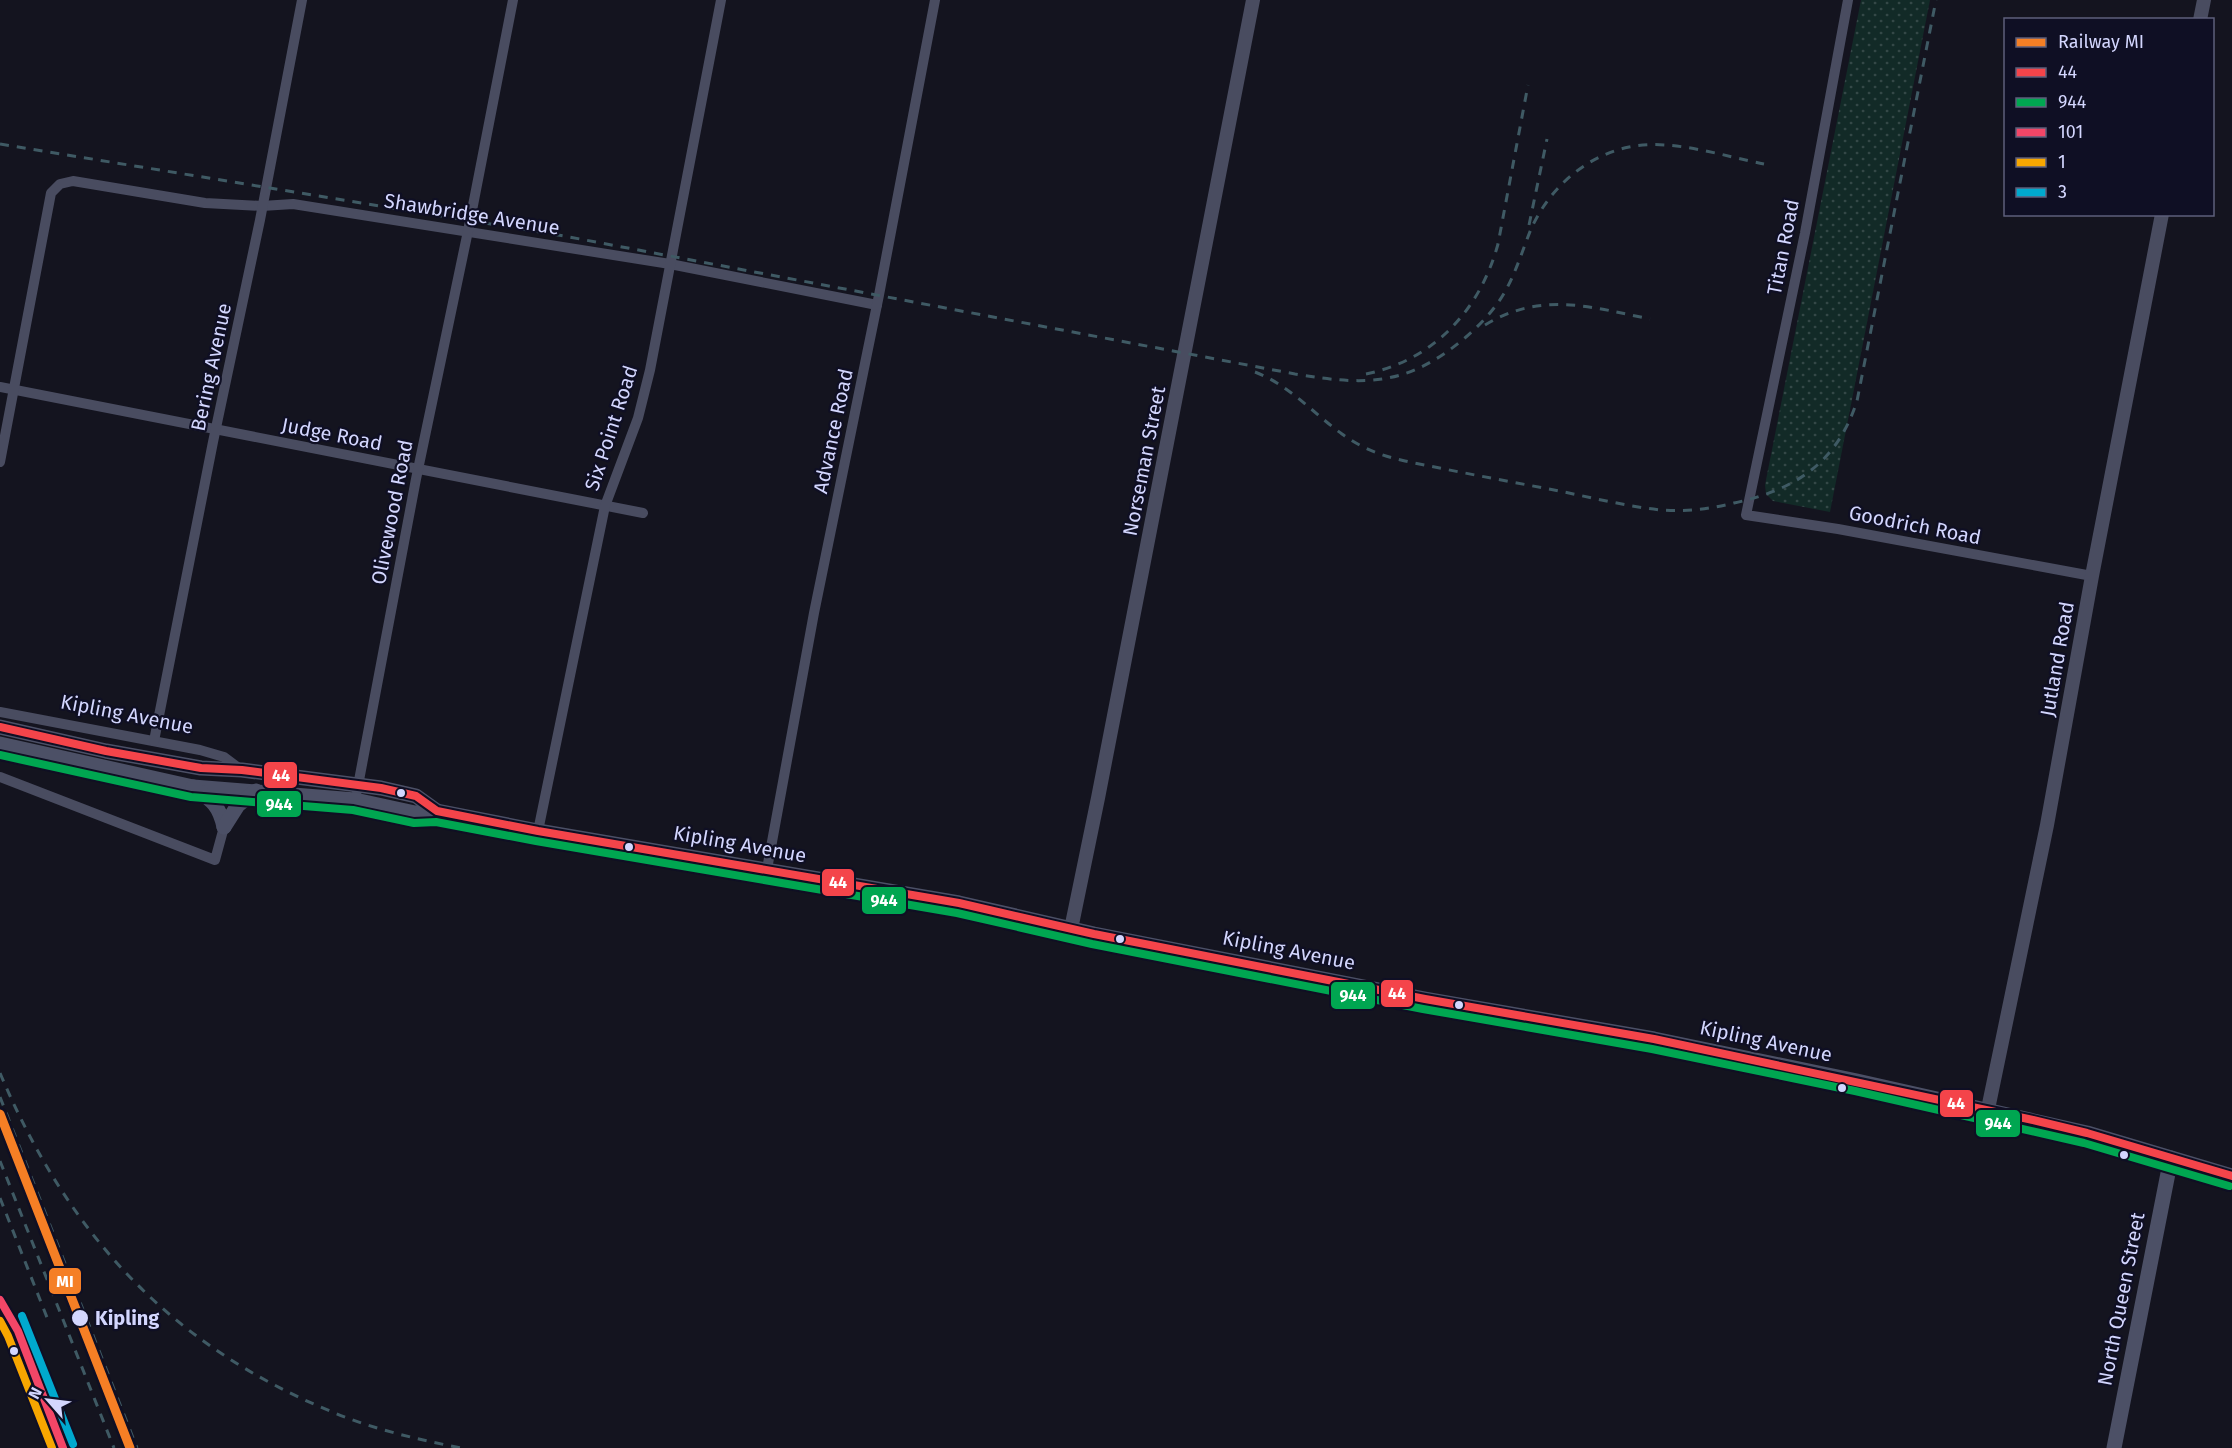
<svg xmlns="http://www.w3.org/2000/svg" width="2232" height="1448" font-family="'Fira Sans',sans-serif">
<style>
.green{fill:url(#green-dots)}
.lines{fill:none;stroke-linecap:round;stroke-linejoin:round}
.minor{stroke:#494c60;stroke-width:10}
.tertiary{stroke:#494c60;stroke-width:14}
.secondary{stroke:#4c5066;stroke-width:15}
.rail{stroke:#3f5a64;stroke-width:3;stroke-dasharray:9 8;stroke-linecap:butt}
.bus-1-casing{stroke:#0f0f24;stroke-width:12}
.bus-2-casing{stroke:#0f0f24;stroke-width:12}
.bus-3-casing{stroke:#0f0f24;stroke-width:12}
.bus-4-casing{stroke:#0f0f24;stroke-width:12}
.bus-5-casing{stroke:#0f0f24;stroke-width:12}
.bus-1{stroke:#f4444a;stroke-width:8}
.bus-2{stroke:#00a651;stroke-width:8}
.bus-3{stroke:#f34667;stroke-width:8}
.bus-4{stroke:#f7a600;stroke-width:8}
.bus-5{stroke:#00a9ce;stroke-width:8}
.rail-1-casing{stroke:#0f0f24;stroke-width:14}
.rail-1{stroke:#f57f25;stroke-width:9}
.bus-dot{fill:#d3d6fe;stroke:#0f0f24;stroke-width:2}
.labels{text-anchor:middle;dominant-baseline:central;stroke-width:4.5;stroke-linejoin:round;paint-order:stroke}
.street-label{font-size:20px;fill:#d3d6fe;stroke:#0f0f24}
.stop-label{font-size:20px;font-weight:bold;fill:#d3d6fe;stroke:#0f0f24;text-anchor:start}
.line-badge{stroke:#0f0f24;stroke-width:2}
.badge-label{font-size:16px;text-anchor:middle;font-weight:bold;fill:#fff}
</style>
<defs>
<pattern id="green-dots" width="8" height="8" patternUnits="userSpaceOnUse" patternTransform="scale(1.5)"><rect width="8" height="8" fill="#122a27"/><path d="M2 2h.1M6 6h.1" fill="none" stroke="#344847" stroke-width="1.8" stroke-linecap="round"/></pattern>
</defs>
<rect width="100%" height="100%" fill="#14141f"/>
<polygon class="green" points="1861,0 1930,0 1830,512 1773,501 1766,494 1765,485"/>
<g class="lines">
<g class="minor">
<polyline points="1848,0 1805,233 1746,515 1838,529 2092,576"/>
<polyline points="0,387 643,513"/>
<polyline points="0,462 51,193 60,184 73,181 205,203 262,206 293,204 670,264 877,305"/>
<polyline points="0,712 200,750 224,757 240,769"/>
<polyline points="154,741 213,442 260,220 302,0"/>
<polyline points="0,777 215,860 224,827"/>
<polyline points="357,791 416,479 468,231 513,0"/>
<polyline points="538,831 605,506 638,418 650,370 721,0"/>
<polyline points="767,869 814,613 879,295 935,0"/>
</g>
<g class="tertiary">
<polyline points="2200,20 2204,0"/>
<polyline points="1071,929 1098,798 1253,0"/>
<polyline points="1988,1109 2047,825 2092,576 2162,214"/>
</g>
<g class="secondary">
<polyline points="0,727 106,751 201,768 242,770 381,788 416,796 437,811"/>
<polyline points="0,744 193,787 355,800 415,813 437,811 538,831 959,903 1094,934 1425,999 1654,1039 1857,1081 2087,1133 2232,1176"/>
<path d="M193,787C211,800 219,804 224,827"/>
<polyline points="224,827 238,805 256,791"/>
<polyline points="2114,1448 2171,1158"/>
</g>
<g class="rail">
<path d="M0,144L564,236L1295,374C1367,386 1408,386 1466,337C1482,323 1497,307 1507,288C1517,269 1523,249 1531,229C1549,189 1585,156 1629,147C1670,138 1723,156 1764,164"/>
<polyline points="1529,225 1547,139"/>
<path d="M1485,325C1541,291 1591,307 1650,319"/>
<path d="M1255,372C1289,385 1313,413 1342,434C1361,448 1382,456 1405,461C1453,471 1501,480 1549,489C1586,496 1623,506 1661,510C1686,512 1710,509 1734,503C1795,490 1837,463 1857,401L1936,0"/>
<path d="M1366,374C1434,360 1480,310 1498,244L1528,85"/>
<path d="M0,1073C67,1232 168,1344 330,1411C372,1429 416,1439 461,1448"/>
<polyline points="0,1097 137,1448"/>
<polyline points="0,1161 114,1448"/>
<polyline points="0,1198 48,1320"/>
</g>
<g class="bus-1-casing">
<polyline id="bus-1" points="0,727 106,751 201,768 242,770 381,788 416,796 437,811 538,831 959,903 1094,934 1425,999 1654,1039 2033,1120 2087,1133 2232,1176"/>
</g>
<g class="bus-2-casing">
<polyline id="bus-2" points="0,755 191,797 353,810 414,823 436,822 536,841 957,913 1092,944 1423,1009 1652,1049 1855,1091 2084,1143 2229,1186"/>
</g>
<g class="bus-3-casing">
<polyline id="bus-3" points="0,1300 18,1331 63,1448"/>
</g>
<g class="bus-4-casing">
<polyline id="bus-4" points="0,1321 8,1336 52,1448"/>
</g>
<g class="bus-5-casing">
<polyline id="bus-5" points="22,1316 73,1444"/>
</g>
<use href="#bus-1" class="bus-1"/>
<use href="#bus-2" class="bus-2"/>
<use href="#bus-3" class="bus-3"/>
<use href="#bus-4" class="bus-4"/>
<use href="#bus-5" class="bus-5"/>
<g class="rail-1-casing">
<polyline id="rail-1" points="0,1114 130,1448"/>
</g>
<use href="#rail-1" class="rail-1"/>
</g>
<g class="bus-dot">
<circle cx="401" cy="793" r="5"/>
<circle cx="629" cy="847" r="5"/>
<circle cx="1120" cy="939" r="5"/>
<circle cx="1459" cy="1005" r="5"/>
<circle cx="1842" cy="1088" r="5"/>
<circle cx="2124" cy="1155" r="5"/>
<circle cx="80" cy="1318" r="9"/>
<circle cx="14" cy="1351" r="5"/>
</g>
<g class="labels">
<g class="street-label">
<text transform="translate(472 214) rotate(9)">Shawbridge Avenue</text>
<text transform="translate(1783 247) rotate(-79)">Titan Road</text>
<text transform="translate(211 367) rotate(-78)">Bering Avenue</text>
<text transform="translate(611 428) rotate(-72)">Six Point Road</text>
<text transform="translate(833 431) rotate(-78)">Advance Road</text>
<text transform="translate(332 434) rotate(11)">Judge Road</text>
<text transform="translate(1144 461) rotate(-79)">Norseman Street</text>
<text transform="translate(392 512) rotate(-79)">Olivewood Road</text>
<text transform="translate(1915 525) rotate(11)">Goodrich Road</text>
<text transform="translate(2057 659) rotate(-80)">Jutland Road</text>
<text transform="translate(127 714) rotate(11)">Kipling Avenue</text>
<text transform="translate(740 844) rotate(10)">Kipling Avenue</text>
<text transform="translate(1289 950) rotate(11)">Kipling Avenue</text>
<text transform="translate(1766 1041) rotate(12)">Kipling Avenue</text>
<text transform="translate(2121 1299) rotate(-79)">North Queen Street</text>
</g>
<g class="stop-label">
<text x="95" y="1318">Kipling</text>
</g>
</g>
<g class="line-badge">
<rect x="263" y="761" width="35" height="28" rx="6" fill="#f4444a"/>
<rect x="256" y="790" width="46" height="28" rx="6" fill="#00a651"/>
<rect x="821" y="868" width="34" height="29" rx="6" fill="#f4444a"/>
<rect x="861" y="886" width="46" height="29" rx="6" fill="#00a651"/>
<rect x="1380" y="979" width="34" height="29" rx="6" fill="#f4444a"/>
<rect x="1330" y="981" width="46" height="29" rx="6" fill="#00a651"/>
<rect x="1939" y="1089" width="35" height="29" rx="6" fill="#f4444a"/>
<rect x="1975" y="1109" width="46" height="29" rx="6" fill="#00a651"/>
<rect x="48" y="1267" width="34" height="28" rx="6" fill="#f57f25"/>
</g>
<g class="badge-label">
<text x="281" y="781">44</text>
<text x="279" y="810">944</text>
<text x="838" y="888">44</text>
<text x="884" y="906">944</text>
<text x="1397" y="999">44</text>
<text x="1353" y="1001">944</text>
<text x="1956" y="1109">44</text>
<text x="1998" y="1129">944</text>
<text x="65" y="1287">MI</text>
</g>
<rect x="2004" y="18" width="210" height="198" fill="#0f0f24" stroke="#5d5f7b" stroke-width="1.5"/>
<rect x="2016" y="38" width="30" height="9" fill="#f57f25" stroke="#5d5f7b" stroke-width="1.5"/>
<text x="2058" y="48" font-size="18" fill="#d3d6fe">Railway MI</text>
<rect x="2016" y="68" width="30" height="9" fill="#f4444a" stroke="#5d5f7b" stroke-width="1.5"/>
<text x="2058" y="78" font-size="18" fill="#d3d6fe">44</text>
<rect x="2016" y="98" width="30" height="9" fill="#00a651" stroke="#5d5f7b" stroke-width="1.5"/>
<text x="2058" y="108" font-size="18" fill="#d3d6fe">944</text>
<rect x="2016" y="128" width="30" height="9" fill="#f34667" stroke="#5d5f7b" stroke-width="1.5"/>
<text x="2058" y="138" font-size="18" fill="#d3d6fe">101</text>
<rect x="2016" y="158" width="30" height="9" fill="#f7a600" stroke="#5d5f7b" stroke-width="1.5"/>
<text x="2058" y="168" font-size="18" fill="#d3d6fe">1</text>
<rect x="2016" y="188" width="30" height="9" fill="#00a9ce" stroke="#5d5f7b" stroke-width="1.5"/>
<text x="2058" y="198" font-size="18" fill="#d3d6fe">3</text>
<g transform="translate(48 1400) rotate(298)" stroke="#0f0f24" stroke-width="4.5" paint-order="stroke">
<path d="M0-4.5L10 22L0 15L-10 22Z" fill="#d3d6fe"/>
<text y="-9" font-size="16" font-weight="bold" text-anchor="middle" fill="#d3d6fe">N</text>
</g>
</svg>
